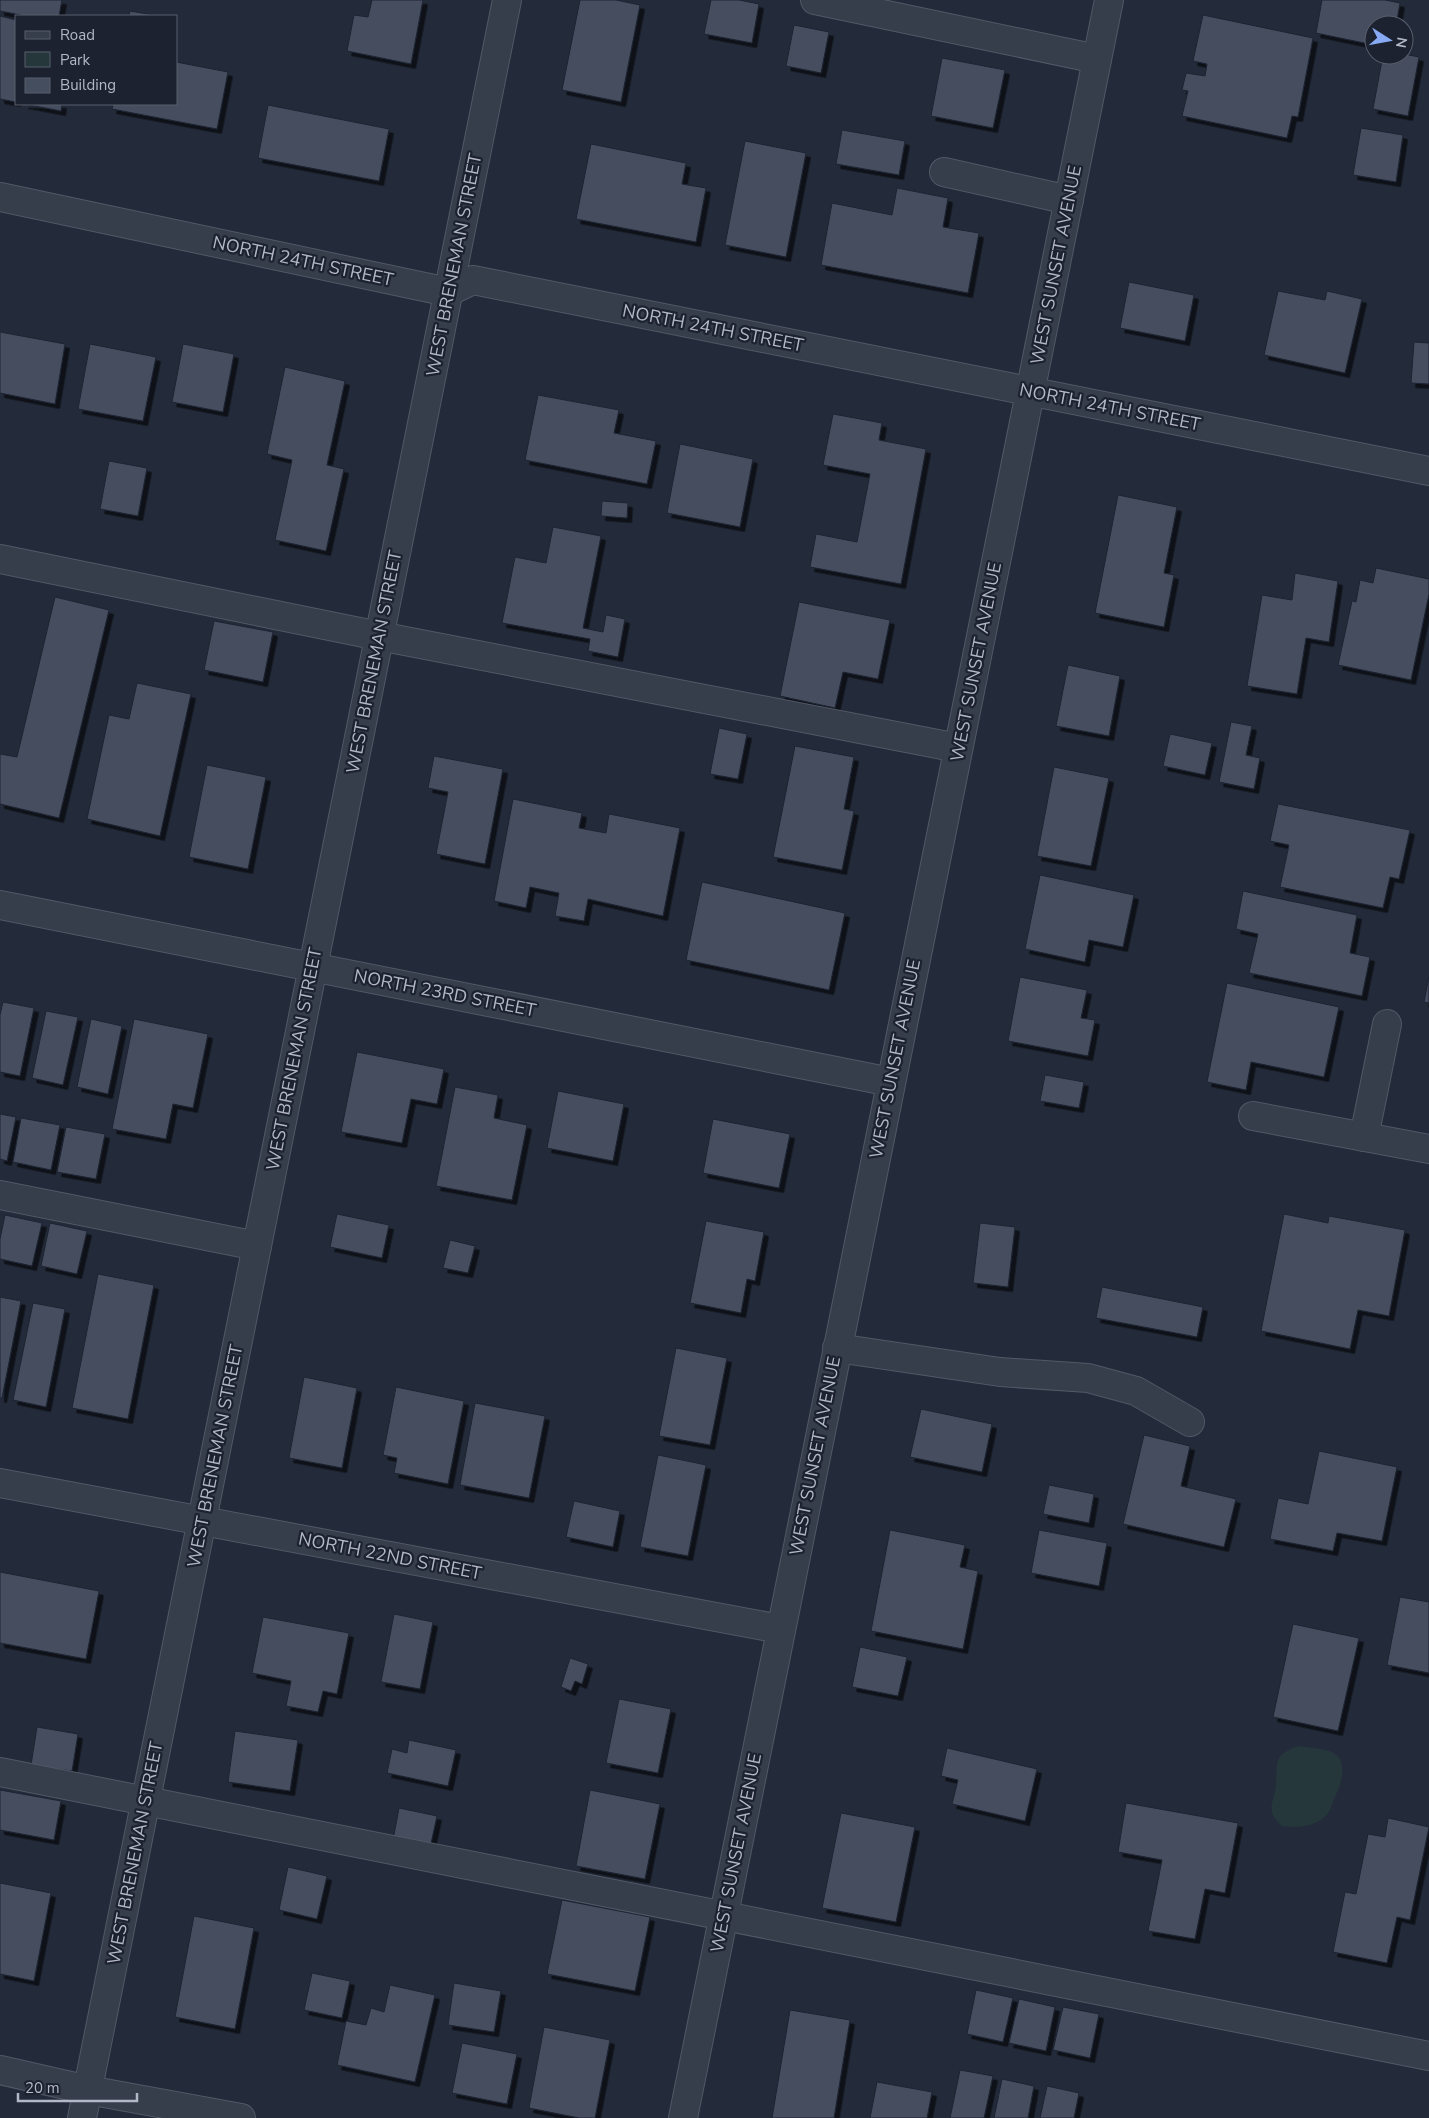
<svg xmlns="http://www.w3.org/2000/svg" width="1429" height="2118" font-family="'Nunito Sans',sans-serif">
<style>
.green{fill:#25373b}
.building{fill:#444e5f;stroke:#1e2432;filter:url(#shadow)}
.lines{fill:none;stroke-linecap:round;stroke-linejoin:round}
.minor-casing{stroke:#525866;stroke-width:30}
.minor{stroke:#363d4b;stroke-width:28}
.labels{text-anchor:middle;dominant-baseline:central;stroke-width:4.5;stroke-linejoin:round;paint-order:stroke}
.street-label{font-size:18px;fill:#b2b8c7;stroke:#1c222f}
</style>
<defs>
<filter id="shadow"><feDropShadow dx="4.5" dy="4.5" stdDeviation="0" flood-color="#0009"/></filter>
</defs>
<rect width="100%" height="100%" fill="#232b3a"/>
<path class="green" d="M1299,1746C1305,1747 1324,1749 1329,1751C1351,1759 1341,1784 1334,1799C1331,1806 1330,1813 1323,1818C1311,1827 1296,1828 1282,1826C1265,1810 1273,1805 1276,1786C1278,1764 1271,1755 1299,1746Z"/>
<g class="building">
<polygon points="0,0 62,0 59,16 26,16 0,11"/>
<polygon points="372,0 423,0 411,64 347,51 354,15 368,17"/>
<polygon points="580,0 616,0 640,5 621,102 562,90"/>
<polygon points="711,0 739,0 759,4 752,43 704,34"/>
<polygon points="1322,0 1385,0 1400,3 1396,25 1374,25 1374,45 1316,33"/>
<polygon points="130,11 160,16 129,16"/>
<polygon points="1203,15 1313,38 1298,117 1292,116 1287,138 1182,116 1188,91 1182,90 1186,73 1205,76 1207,64 1193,61"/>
<polygon points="0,16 16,20 16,102 0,99"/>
<polygon points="794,25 829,32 821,73 786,66"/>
<polygon points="1404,54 1419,57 1408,116 1373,109 1383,55"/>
<polygon points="942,58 1005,70 993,128 931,116"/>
<polygon points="176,62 228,72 217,129 112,109 113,104 176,104"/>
<polygon points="24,104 62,104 61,111"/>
<polygon points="268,105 389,129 379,181 258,158"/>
<polygon points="1361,128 1403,135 1396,182 1353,175"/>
<polygon points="842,130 905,141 899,175 836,164"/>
<polygon points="745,141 806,153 786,257 725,245"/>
<polygon points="591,144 686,163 682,184 706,188 696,242 576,219"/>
<polygon points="897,188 948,198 943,227 979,233 968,293 821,265 832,203 892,215"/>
<polygon points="1129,282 1194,295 1185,341 1120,328"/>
<polygon points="1278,291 1325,300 1327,291 1362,299 1345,373 1264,355"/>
<polygon points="0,332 65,344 55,404 0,393"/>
<polygon points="1414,342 1429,343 1429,384 1411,383"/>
<polygon points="90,344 156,357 143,421 78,409"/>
<polygon points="183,344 234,354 223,412 172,402"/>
<polygon points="285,367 345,381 327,465 344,469 326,551 275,540 292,460 267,454"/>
<polygon points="538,395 619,410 614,433 656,441 647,484 525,460"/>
<polygon points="833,414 882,423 879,440 926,449 901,584 810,567 816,534 857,542 870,474 823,465"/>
<polygon points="680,444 753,459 740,527 667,513"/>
<polygon points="109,461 147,468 138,516 100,509"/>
<polygon points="1118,495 1177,507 1164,573 1174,575 1164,627 1095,613"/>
<polygon points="602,501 628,503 627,518 601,516"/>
<polygon points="553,527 601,536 583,628 603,632 606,615 625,619 618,657 588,651 590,639 502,623 515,557 546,563"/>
<polygon points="1376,568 1429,579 1429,594 1411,680 1338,665 1352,601 1356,602 1360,580 1373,583"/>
<polygon points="1295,573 1338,581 1329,642 1306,638 1297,694 1247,686 1262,595 1292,600"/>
<polygon points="55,597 109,610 59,818 0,804 0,754 17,757"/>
<polygon points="799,602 890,620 878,679 843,672 835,708 780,696"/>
<polygon points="214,621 273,632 263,682 204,670"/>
<polygon points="1068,665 1120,676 1109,736 1056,726"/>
<polygon points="137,683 191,694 160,836 87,819 109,715 129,719"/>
<polygon points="1231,722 1252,726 1246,755 1260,758 1254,789 1219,782"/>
<polygon points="719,728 747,734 738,779 710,774"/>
<polygon points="1170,734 1212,743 1205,775 1163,766"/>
<polygon points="795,746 854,757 844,809 854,811 842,870 773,857"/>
<polygon points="434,756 503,769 485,864 436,854 448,792 428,788"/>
<polygon points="207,765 266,777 248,869 189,857"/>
<polygon points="1054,767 1109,778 1091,866 1037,856"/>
<polygon points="513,799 582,813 579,828 606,833 609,814 680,828 663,916 588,899 584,921 555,916 559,893 530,887 526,908 494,901"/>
<polygon points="1278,804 1410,830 1399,879 1390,877 1383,908 1280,887 1289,845 1270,841"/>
<polygon points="1040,875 1134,895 1123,947 1089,940 1085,962 1025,949"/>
<polygon points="702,882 845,913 829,990 686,960"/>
<polygon points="1243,891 1357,915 1350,953 1370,957 1362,996 1249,973 1258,934 1236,929"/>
<polygon points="1429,976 1429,1003 1424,1002"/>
<polygon points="1020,977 1087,990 1081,1018 1095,1020 1088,1056 1008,1041"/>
<polygon points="1227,983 1339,1007 1324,1077 1251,1062 1246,1090 1207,1082"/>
<polygon points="3,1002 34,1008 20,1076 0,1072 0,1015"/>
<polygon points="46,1011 78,1017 63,1085 32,1078"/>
<polygon points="91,1019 122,1026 108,1094 77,1087"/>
<polygon points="134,1019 208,1034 193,1108 173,1104 166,1139 112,1129"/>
<polygon points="357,1052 444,1069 437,1104 411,1099 402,1143 341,1132"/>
<polygon points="1045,1075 1084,1082 1079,1108 1040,1101"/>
<polygon points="455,1087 498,1095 494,1118 527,1125 512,1200 436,1186"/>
<polygon points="558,1091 624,1104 613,1161 547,1148"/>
<polygon points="0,1114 16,1117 7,1161 0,1159"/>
<polygon points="21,1118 60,1125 51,1170 13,1162"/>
<polygon points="713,1119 790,1134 779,1188 703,1173"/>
<polygon points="66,1127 105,1134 96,1179 57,1172"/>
<polygon points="337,1214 389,1225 382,1258 330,1247"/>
<polygon points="1284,1214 1328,1223 1329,1216 1405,1230 1389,1316 1358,1310 1350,1349 1261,1331"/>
<polygon points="5,1215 42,1223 32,1266 0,1259 0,1239"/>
<polygon points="706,1221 764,1232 755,1281 747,1279 741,1313 690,1303"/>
<polygon points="50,1223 87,1231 77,1274 41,1266"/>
<polygon points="980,1223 1015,1227 1008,1287 973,1283"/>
<polygon points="450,1240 475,1246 468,1273 443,1268"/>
<polygon points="98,1274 154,1285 128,1419 72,1408"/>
<polygon points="1102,1287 1203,1307 1197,1337 1096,1318"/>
<polygon points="0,1297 21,1301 2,1398 0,1398"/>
<polygon points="33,1303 65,1309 46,1407 13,1400"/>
<polygon points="676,1348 727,1358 710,1445 659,1436"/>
<polygon points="304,1377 357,1388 342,1468 289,1458"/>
<polygon points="396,1387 464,1401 448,1484 394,1473 397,1458 383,1455"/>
<polygon points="475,1403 545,1416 529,1498 460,1485"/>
<polygon points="921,1409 992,1424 982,1472 910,1457"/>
<polygon points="1144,1435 1190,1446 1181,1486 1236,1499 1224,1547 1123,1524"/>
<polygon points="1319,1451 1397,1467 1382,1541 1337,1533 1333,1551 1270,1539 1278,1498 1308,1504"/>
<polygon points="658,1455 706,1465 688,1556 640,1547"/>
<polygon points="1049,1485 1094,1494 1089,1523 1043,1514"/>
<polygon points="574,1501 620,1511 613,1547 566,1537"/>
<polygon points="890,1530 965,1545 960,1567 978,1571 963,1649 871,1631"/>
<polygon points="1039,1530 1107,1543 1099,1586 1031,1573"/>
<polygon points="0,1572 99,1591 86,1659 0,1643"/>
<polygon points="1400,1597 1429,1602 1429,1673 1387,1665"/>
<polygon points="394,1614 433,1622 420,1689 381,1682"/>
<polygon points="263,1617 349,1633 337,1694 323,1691 318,1712 286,1706 291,1681 252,1673"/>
<polygon points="1293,1624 1359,1638 1338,1731 1273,1717"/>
<polygon points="860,1647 907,1657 898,1696 852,1687"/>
<polygon points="570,1658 588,1664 582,1684 575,1681 571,1691 561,1687"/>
<polygon points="619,1699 671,1709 658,1773 606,1763"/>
<polygon points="37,1727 78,1734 72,1771 31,1765"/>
<polygon points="235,1731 298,1740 290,1791 228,1782"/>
<polygon points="409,1740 456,1750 448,1786 387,1773 392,1749 407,1753"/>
<polygon points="947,1748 1037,1769 1025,1821 952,1804 958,1780 941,1776"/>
<polygon points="0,1790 61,1801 54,1840 0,1830"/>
<polygon points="590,1790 660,1804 645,1879 576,1866"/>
<polygon points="1126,1803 1238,1823 1225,1893 1205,1889 1195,1939 1148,1931 1162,1860 1118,1852"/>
<polygon points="399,1808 437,1816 430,1848 393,1840"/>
<polygon points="841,1813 915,1827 896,1922 822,1908"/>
<polygon points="1388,1818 1429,1827 1410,1920 1397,1917 1387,1963 1333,1952 1345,1892 1356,1894 1368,1834 1385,1837"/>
<polygon points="288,1867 327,1876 317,1919 279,1910"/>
<polygon points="0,1883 51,1893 34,1981 0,1974"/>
<polygon points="562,1900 650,1917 635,1991 547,1974"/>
<polygon points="194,1916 254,1928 235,2029 175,2017"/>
<polygon points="312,1973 350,1981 342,2018 304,2010"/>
<polygon points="454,1983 501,1991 494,2032 448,2025"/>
<polygon points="390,1985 435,1995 415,2082 337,2065 346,2021 366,2025 371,2008 384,2012"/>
<polygon points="976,1990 1013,1998 1003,2042 967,2034"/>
<polygon points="1019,1999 1055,2007 1046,2051 1009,2043"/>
<polygon points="1063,2007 1099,2014 1090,2058 1053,2050"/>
<polygon points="790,2010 850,2020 834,2118 772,2118"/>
<polygon points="544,2027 610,2040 595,2118 579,2118 529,2108"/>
<polygon points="462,2043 517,2054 507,2104 452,2093"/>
<polygon points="960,2070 993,2076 984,2118 950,2118"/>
<polygon points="1002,2079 1034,2086 1028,2118 994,2118"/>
<polygon points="877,2082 932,2092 927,2118 870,2118"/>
<polygon points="1047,2086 1079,2093 1074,2118 1040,2118"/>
</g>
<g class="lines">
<g class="minor-casing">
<g id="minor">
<polyline points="815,0 1097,59"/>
<polyline points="944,172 1069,200"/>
<polyline points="0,197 448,292 473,280 1429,471"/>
<polyline points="0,559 379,636 958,748"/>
<polyline points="0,905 891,1082"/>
<polyline points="1253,1116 1429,1149"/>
<polyline points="1364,1137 1387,1024"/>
<polyline points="0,1195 257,1246"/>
<polyline points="837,1348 1000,1372 1088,1378 1136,1391 1190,1422"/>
<polyline points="0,1483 780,1629"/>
<polyline points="0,1772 1429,2056"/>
<polyline points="0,2070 88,2090 241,2118"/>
<polyline points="82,2118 507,0"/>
<polyline points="683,2118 1109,0"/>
</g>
</g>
<use href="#minor" class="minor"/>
</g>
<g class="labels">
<g class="street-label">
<text transform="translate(303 261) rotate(12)">NORTH 24TH STREET</text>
<text transform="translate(454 265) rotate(-79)">WEST BRENEMAN STREET</text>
<text transform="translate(1056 265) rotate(-79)">WEST SUNSET AVENUE</text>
<text transform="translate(713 328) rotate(11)">NORTH 24TH STREET</text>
<text transform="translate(1110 407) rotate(11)">NORTH 24TH STREET</text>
<text transform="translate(374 662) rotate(-79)">WEST BRENEMAN STREET</text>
<text transform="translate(976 662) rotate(-79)">WEST SUNSET AVENUE</text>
<text transform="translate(445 993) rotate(11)">NORTH 23RD STREET</text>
<text transform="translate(294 1059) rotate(-79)">WEST BRENEMAN STREET</text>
<text transform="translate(895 1059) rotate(-79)">WEST SUNSET AVENUE</text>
<text transform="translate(215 1456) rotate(-79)">WEST BRENEMAN STREET</text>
<text transform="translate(815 1456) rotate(-79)">WEST SUNSET AVENUE</text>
<text transform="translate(390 1556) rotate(11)">NORTH 22ND STREET</text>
<text transform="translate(135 1853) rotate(-79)">WEST BRENEMAN STREET</text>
<text transform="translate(736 1853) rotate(-79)">WEST SUNSET AVENUE</text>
</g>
</g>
<rect x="15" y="15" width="162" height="90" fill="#1c222f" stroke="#585e6c"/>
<rect x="25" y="31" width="25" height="8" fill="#363d4b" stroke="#585e6c"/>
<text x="60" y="40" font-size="15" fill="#b2b8c7">Road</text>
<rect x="25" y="52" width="25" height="15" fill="#25373b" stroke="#585e6c"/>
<text x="60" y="65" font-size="15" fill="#b2b8c7">Park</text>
<rect x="25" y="78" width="25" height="15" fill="#444e5f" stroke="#585e6c"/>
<text x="60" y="90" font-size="15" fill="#b2b8c7">Building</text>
<g transform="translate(1389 40) rotate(101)"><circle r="24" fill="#1c222f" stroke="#585e6c"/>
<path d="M0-4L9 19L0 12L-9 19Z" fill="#88aaf5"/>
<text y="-8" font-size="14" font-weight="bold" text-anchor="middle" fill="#b2b8c7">N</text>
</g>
<path d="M18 2093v8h119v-8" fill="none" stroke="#b2b8c7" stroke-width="2.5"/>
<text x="25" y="2093" font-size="15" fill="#b2b8c7" stroke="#1c222f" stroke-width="4" paint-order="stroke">20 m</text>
</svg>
